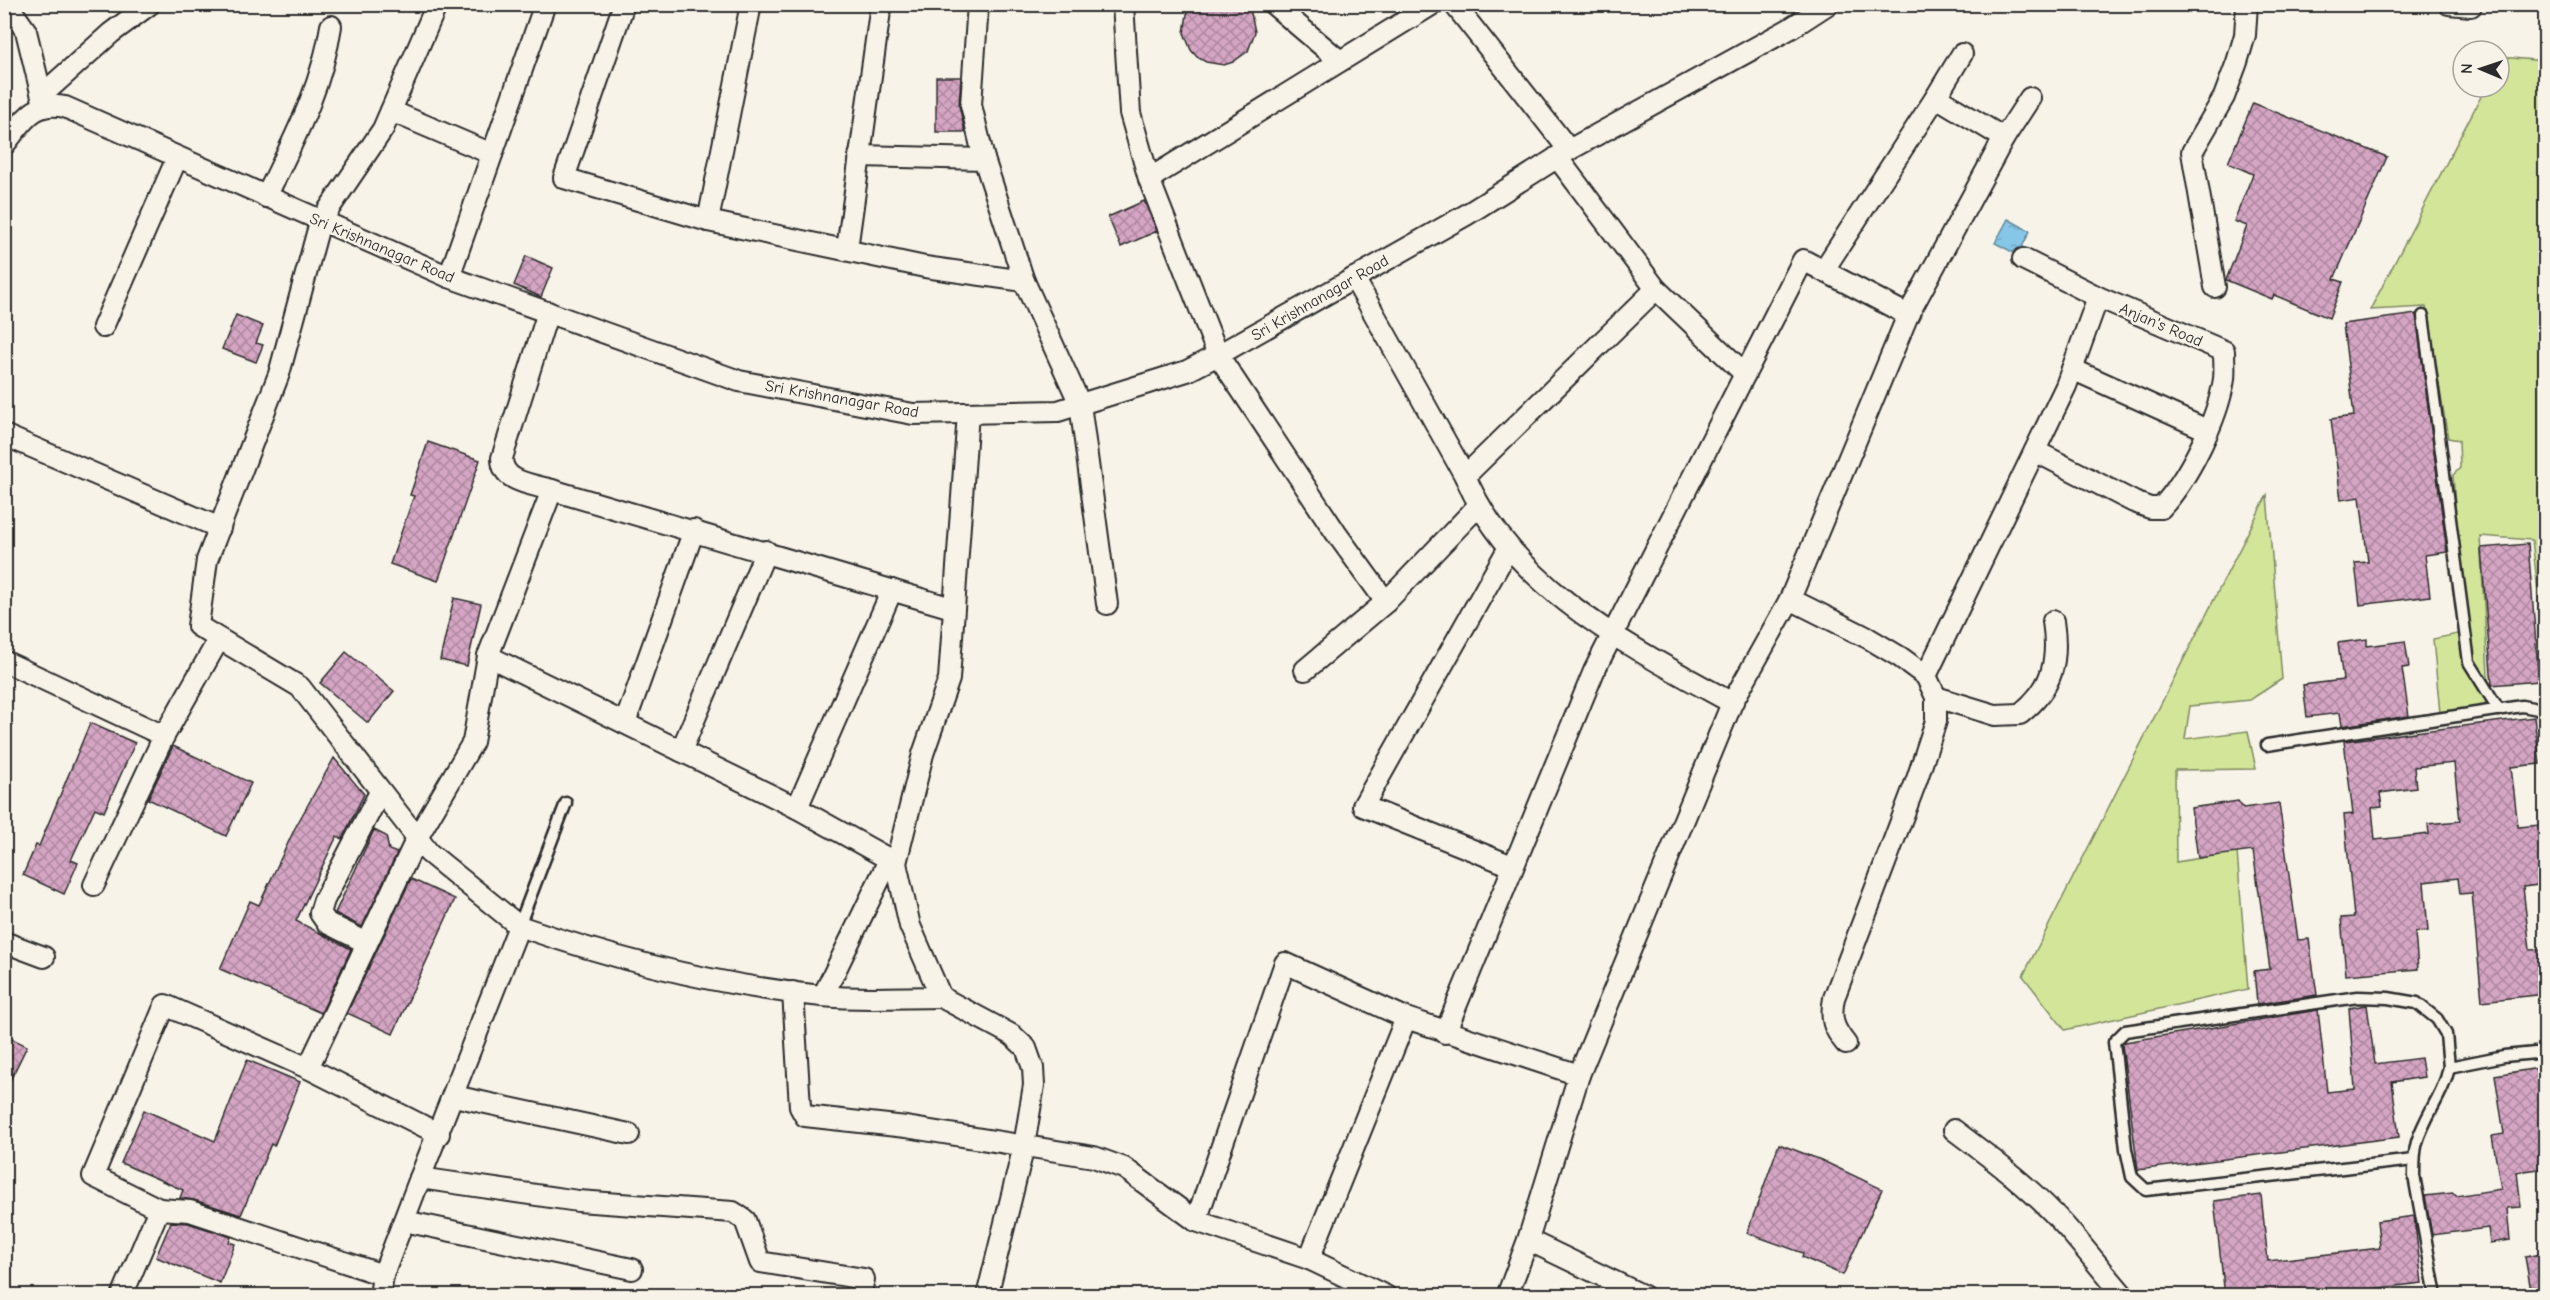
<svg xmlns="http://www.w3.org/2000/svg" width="2550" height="1300" font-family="'Comic Neue',sans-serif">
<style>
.grass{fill:#d2e599;stroke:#7e8862;stroke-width:1.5}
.water{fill:url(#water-ripples);stroke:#62889c;stroke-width:1.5}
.building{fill:url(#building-cross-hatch);stroke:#2b2b2b;stroke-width:1.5;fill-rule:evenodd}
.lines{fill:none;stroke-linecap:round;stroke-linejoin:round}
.service-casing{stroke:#2b2b2b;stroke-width:15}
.minor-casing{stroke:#2b2b2b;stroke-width:24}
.service{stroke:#f7f3e8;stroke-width:10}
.minor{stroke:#f7f3e8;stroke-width:20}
.labels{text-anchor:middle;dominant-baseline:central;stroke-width:5;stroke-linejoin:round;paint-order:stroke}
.street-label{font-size:16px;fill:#2b2b2b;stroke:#f7f3e8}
</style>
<defs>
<pattern id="water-ripples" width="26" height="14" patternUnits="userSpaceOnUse" patternTransform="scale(1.5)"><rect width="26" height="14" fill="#86c6e7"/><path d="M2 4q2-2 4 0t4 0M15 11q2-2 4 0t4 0" fill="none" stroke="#74aac6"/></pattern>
<pattern id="building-cross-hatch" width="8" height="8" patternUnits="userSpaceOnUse" patternTransform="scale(1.5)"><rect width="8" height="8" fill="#d5a5c4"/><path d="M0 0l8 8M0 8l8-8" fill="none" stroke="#ad879f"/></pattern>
</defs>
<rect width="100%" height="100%" fill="#f7f3e8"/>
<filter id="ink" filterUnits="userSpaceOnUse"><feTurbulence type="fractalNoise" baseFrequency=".0167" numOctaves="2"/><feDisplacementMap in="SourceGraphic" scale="12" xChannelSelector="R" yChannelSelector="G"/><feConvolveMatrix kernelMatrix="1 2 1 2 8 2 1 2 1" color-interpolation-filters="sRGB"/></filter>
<g filter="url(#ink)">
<g class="grass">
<polygon points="2501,57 2545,61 2545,650 2532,540 2480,536 2489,691 2484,707 2440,713 2433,639 2463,633 2453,475 2460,468 2459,440 2448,438 2426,307 2370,310 2486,87 2499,87"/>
<polygon points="2267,495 2282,679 2250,700 2190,706 2185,739 2248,731 2256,769 2175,770 2176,862 2237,852 2248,989 2065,1030 2023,976"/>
</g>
<polygon class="water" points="2008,219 2030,231 2018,255 1995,243"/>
<g class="building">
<polygon points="1193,4 1246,4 1251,13 1255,32 1248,51 1233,62 1224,65 1206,62 1197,57 1191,50 1184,33 1187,14"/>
<polygon points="936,77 961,77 959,105 965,132 936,132"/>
<polygon points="2253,103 2387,157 2334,279 2343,282 2329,318 2274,295 2272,299 2226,280 2247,226 2234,221 2253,174 2228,163"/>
<polygon points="1144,201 1157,231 1121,247 1108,217"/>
<polygon points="526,256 553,268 541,297 514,285"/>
<polygon points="2416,314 2447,552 2425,555 2430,596 2360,605 2355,563 2368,562 2360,497 2341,500 2331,419 2354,416 2343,324"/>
<polygon points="236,315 263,326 256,343 263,345 256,362 222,349"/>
<polygon points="428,442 480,460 438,581 390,564 414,496 410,495"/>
<polygon points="2528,544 2539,681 2492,685 2481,548"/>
<polygon points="454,598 481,604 467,666 440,660"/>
<polygon points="2367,639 2367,646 2405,641 2409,667 2402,668 2409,716 2342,726 2340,713 2307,717 2303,685 2343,680 2338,643"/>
<polygon points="346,652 394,691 368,723 320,683"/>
<path d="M2534,717L2540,764L2511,767L2518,827L2540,825L2546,884L2523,887L2530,950L2546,949V994L2482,1001L2472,893L2460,894L2458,878L2424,882L2428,931L2415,932L2418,969L2346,975L2341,918L2354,917L2344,815L2353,814L2344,741ZM2454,763L2460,821L2428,824L2429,834L2375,840L2372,808L2382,807L2380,793L2416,788L2414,767Z"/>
<polygon points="90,723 135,743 104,812 95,808 71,860 78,863 64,894 23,875 36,845 39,846"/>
<polygon points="173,746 251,783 226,836 148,799"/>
<polygon points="334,758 364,794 342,839 337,836 296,921 351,949 321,1013 220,969 250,901 259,905 295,828"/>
<polygon points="2238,801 2243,808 2279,803 2298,940 2309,939 2317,995 2257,1004 2254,971 2270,969 2253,851 2198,858 2191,808"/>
<polygon points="374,830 386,836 389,850 397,853 362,927 335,913"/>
<polygon points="411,879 455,899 393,1034 347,1013"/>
<polygon points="2367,1005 2375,1064 2421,1058 2424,1077 2392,1082 2399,1137 2138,1170 2122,1044 2125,1042 2318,1010 2327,1092 2355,1089 2349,1008"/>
<polygon points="4,1035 27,1046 4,1093"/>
<polygon points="247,1060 300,1082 274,1146 271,1144 241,1215 194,1200 180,1198 183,1190 121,1163 144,1110 215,1141"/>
<polygon points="2546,1067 2546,1168 2517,1172 2521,1207 2507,1208 2510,1240 2490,1243 2488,1228 2432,1235 2425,1196 2453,1193 2456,1196 2501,1189 2492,1136 2504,1134 2495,1075"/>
<polygon points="1779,1144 1821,1160 1882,1189 1843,1275 1802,1257 1803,1253 1747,1233"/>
<polygon points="2261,1195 2268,1261 2380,1248 2377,1221 2414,1216 2422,1283 2312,1296 2225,1296 2214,1201"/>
<polygon points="171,1222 188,1223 231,1237 229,1242 235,1244 220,1283 156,1257"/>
<polygon points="2546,1253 2546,1296 2532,1296 2525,1257"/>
</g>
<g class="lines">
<g class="service-casing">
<g id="service">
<polyline points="2423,316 2469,662 2499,710"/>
<polyline points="2267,745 2522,706 2538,709 2546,716"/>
<polyline points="519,926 566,803"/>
<polyline points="2414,1160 2146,1190 2132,1177 2126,1149 2114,1042 2125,1031 2358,997 2388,998 2417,1003 2437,1019 2446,1034 2449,1067 2504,1056 2546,1052"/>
<path d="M2436,1296L2414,1176C2414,1165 2414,1152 2417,1142C2425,1115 2444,1094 2449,1067"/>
</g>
</g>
<g class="minor-casing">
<g id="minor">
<polyline points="7,4 26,31 44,105"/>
<polyline points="624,4 564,178 708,221 925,267 1024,281"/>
<polyline points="978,4 971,105 984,159 1024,281 1080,404 1107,604"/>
<polyline points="1123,4 1130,113 1149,179 1218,355 1336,533 1386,602"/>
<polyline points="1273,4 1340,61"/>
<polyline points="1454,4 1569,150"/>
<polyline points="2449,4 2471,6"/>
<polyline points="42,95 111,33 150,4"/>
<polyline points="1936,97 1962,54"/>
<polyline points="391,111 492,154"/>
<path d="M4,145C23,122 33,100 65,107L449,277L739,381L913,414L1058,411L1187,371L1218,355L1466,215L1569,150L1791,28L1828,4"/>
<polyline points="859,156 984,159"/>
<polyline points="1557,157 1656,289 1745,374"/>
<polyline points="1149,179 1433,4"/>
<path d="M266,197C293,141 322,88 331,26"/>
<polyline points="708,221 751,4"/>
<polyline points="847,249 881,4"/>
<path d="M2023,259L2098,297L2224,351C2224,361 2225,370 2224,379C2218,419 2188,479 2161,508H2150L2134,502L2035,451"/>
<polyline points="1823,271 1936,97 2004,138"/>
<polyline points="449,277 545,4"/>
<path d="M1354,278L1465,476C1513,589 1629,646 1732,703"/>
<polyline points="2215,287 2192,152 2224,97 2237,62 2245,35 2247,4"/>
<polyline points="103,327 177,158"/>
<polyline points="2072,369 2207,430"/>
<polyline points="968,413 949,679 923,754 896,863 910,926 941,997 1012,1035 1026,1048 1033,1068 1034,1085 1024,1146 987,1296"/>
<polyline points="4,435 220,528"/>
<polyline points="1465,476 1656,289"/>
<polyline points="552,490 952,608"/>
<polyline points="1508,549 1363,806 1512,866"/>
<path d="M1790,599L1868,638L1900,657L1926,676L1936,697V721L1917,779L1834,998C1830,1019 1833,1028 1846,1044"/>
<polyline points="488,656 797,808 896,863"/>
<polyline points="4,661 164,736 219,639"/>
<polyline points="1305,670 1386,602 1478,506"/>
<polyline points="1926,676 2066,386 2098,297"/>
<path d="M1936,697L1995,715L2020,714C2053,688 2059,661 2053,621"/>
<polyline points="625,723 694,530"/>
<polyline points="681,751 766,551"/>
<polyline points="797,808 892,590"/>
<polyline points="94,885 164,736"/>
<path d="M519,926C618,960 717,986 822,996C861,1000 902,997 941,997"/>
<polyline points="4,942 44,957"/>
<polyline points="367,943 327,923 320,913 324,900 380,792"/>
<polyline points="793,992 800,1107 805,1116 906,1127 1094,1157 1124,1168 1196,1221 1309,1259 1386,1296"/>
<polyline points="823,996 889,860"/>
<polyline points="1445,1033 1594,671 1803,260 1908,315"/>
<path d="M308,1068L417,838L473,742L488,656L552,490C532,484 502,483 502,458L548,312"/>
<polyline points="454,1096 629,1134"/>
<path d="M1954,1130C1994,1160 2035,1191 2068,1229C2087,1251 2105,1274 2124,1296"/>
<polyline points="420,1178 578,1201 733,1212 745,1220 760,1262 864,1279 860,1296"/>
<polyline points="159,1209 190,1211 383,1275"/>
<polyline points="404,1221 632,1269"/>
<polyline points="1196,1221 1285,963 1406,1018 1579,1075"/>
<polyline points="1528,1240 1644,1296"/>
<polyline points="1309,1259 1406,1018"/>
<polyline points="122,1296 159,1209 93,1176 165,1005 308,1068 439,1134"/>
<polyline points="380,1296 383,1275 420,1178 519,926 429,853 300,687 198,626 207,560 279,374 320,222 383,129 437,4"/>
<polyline points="1507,1296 1528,1240 1579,1075 1732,703 1790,599 1908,315 2004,138 2030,98"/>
</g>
</g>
<use href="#service" class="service"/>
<use href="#minor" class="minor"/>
</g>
</g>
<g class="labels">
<g class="street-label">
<text transform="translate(382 248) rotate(23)">Sri Krishnanagar Road</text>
<text transform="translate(1320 298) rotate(-30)">Sri Krishnanagar Road</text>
<text transform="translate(2161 325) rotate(23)">Anjan's Road</text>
<text transform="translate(842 399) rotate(10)">Sri Krishnanagar Road</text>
</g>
</g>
<rect width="2550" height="1300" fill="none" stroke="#f7f3e8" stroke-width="24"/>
<rect x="12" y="12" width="2526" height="1276" fill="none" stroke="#2b2b2b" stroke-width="2" filter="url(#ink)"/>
<g transform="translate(2481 69) rotate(272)"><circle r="28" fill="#f7f3e8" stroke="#a5a39c" stroke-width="1.5"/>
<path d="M0-4.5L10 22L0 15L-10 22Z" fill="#2b2b2b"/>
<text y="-9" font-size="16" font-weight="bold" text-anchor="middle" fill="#2b2b2b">N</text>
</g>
</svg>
